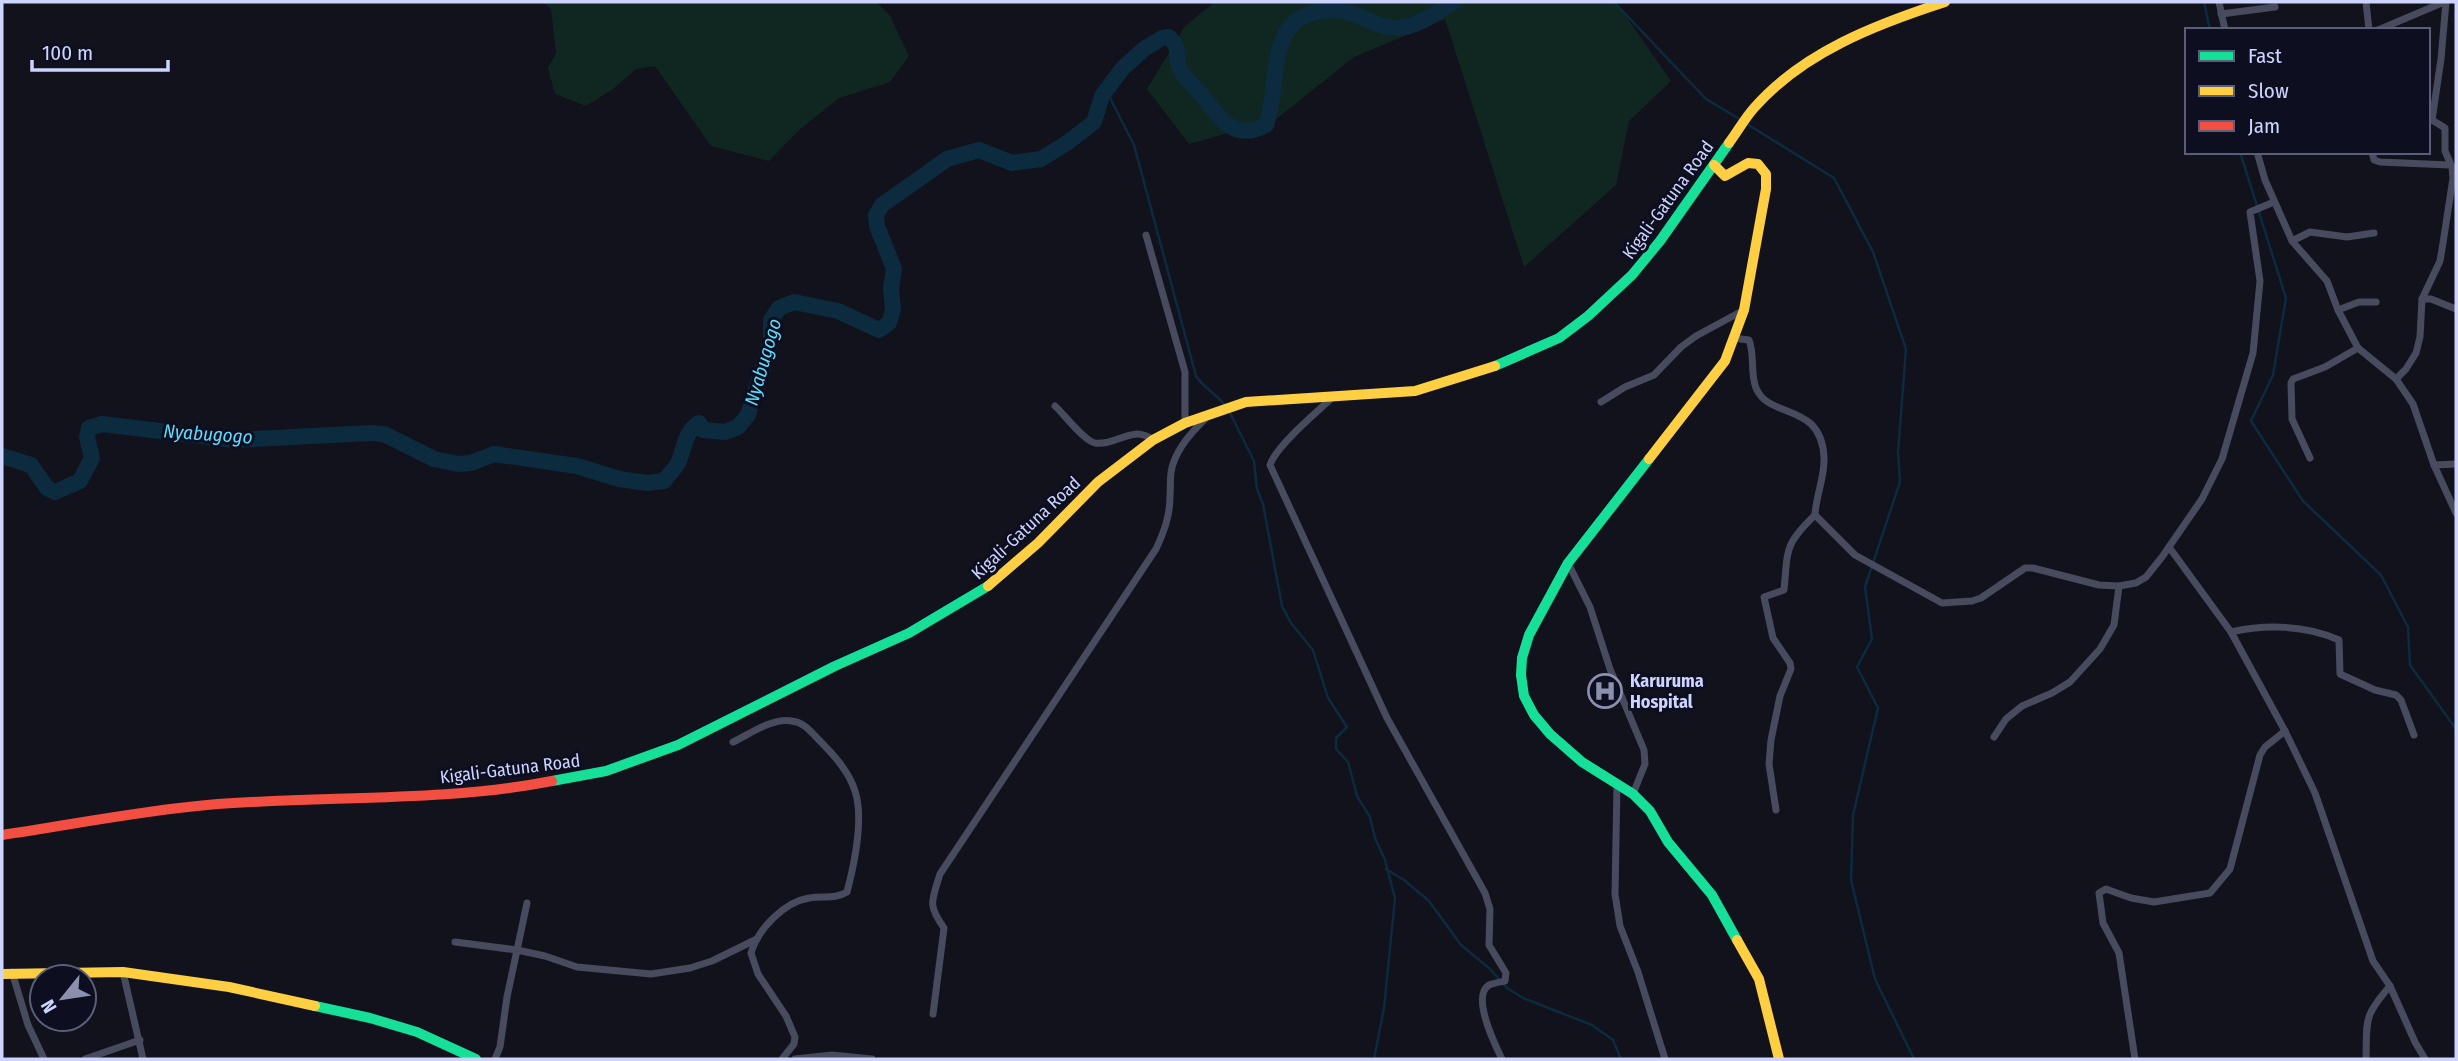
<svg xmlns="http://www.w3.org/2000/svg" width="2458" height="1061" font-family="'Fira Sans Condensed',sans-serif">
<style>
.green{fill:#102721}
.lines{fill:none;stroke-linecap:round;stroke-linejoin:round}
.stream{stroke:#0c2b3e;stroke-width:2.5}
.river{stroke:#0c2b3e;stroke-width:16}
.street{stroke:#474b5d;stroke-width:7}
.fast{stroke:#16e098;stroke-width:10}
.slow{stroke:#ffcf43;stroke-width:10}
.jam{stroke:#f24e42;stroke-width:10}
.labels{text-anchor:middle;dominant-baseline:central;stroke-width:6;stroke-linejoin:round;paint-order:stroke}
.street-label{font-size:18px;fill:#cdd4fe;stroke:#0d0f20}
.poi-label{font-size:18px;font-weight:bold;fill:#cdd4fe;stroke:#0d0f20;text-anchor:start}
.water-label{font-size:19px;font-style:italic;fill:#5dddfd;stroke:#0d0f20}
</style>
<rect width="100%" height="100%" fill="#11121c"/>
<g class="green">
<polygon points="543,2 877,2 890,16 909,56 890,82 839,98 799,130 769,161 711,146 655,66 636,69 613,89 586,106 555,94 548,68 556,53 551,9"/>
<polygon points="1215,2 1616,2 1671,81 1629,121 1616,185 1524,267 1445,19 1354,57 1275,120 1189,144 1147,89 1185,26"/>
</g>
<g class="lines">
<g class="stream">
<polyline points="1614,2 1706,99 1741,120"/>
<polyline points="2204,2 2210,30"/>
<path d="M1106,90L1134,145L1196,376C1204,388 1215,393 1224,404"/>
<polyline points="1747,124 1834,178 1873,252 1906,349 1898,452 1900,482 1865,587 1872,639 1857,667 1878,708 1853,815 1851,880 1875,979 1914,1059"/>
<polyline points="2240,152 2286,298 2273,375 2251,421 2303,501 2381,575 2408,627 2410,665 2456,729"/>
<polyline points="1230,413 1254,461 1257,489 1263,504 1282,606 1291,623 1313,650 1328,698 1347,727 1336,738 1336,749 1348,762 1357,796 1370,817 1375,838 1385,860 1395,898 1384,1008 1374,1059"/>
<polyline points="1386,869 1404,880 1429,901 1461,945 1489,968 1507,988 1523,998 1592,1025 1613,1040 1621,1059"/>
</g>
<path class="river" d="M2,456L31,465L47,488L55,492L80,481L92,458L87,437L89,428L102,424L234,440L370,433L384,434L434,459L458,464L471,463L494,454L577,466L619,479L647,483L664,481C668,475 675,469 678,463C685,448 684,432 699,423L703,430L725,432L738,427L748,415L771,341V320L779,308L794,302L838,311L879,330L889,323L893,310L891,288L894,269L877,226L876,215L882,205L947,159L979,150L1012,163L1041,159L1067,143L1094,122L1102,96L1122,69L1144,49L1162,38L1169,37C1181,49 1175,53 1179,67C1182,76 1194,86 1200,93C1219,116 1233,143 1266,125C1276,97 1272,60 1285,35C1290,24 1299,18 1309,14C1362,0 1369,34 1406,27C1423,23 1439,11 1454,2"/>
<g class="street">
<polyline points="2219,2 2225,30"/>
<polyline points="2366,2 2369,30"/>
<polyline points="2221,14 2275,7"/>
<polyline points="2378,30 2444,2"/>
<polyline points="2257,152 2265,180 2292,241 2327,281 2338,310 2358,348 2396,379 2413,404 2434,465 2456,513"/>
<polyline points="2372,152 2374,160 2380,162 2450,165"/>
<polyline points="1146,235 1185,372 1185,423"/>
<polyline points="2292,241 2310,232 2347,237 2374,233"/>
<polyline points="2422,299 2431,299 2456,309"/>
<polyline points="2338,310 2359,302 2376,302"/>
<path d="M1733,338L1749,340C1755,355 1750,373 1756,388C1769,420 1821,401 1824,457C1825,477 1816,495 1815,515L1855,555L1942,603L1972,601L1981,598L2025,568H2033L2099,585L2119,586L2136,583L2146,577L2162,557L2202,499L2222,459L2253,353L2260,281L2250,212L2274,202"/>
<polyline points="2396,379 2406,369 2416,353 2420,337 2422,299 2440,261 2443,243 2453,178 2452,167 2445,151 2445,128 2432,120 2441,59 2446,2"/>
<path d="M1333,397C1317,412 1276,446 1270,465L1387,718L1485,893L1490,909L1489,945L1506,973L1505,981C1500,982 1493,983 1489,985C1471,996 1495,1045 1502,1059"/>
<polyline points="1601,402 1625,387 1654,375 1681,347 1696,336 1744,310"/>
<path d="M1055,406C1064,414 1084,441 1095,443C1117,446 1132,424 1153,440"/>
<polyline points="2310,458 2292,419 2291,383 2293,379 2325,367 2358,348"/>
<polyline points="2434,465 2456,464"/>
<polyline points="2169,547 2231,632 2285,731 2315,793 2373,961 2390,986 2415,1042 2425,1059"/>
<polyline points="1568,563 1590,607 1610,669 1644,750 1645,764 1633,794"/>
<path d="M2231,632C2266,624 2306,625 2339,640L2340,674L2375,690L2396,695L2401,700L2414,735"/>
<polyline points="1994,737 2006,719 2022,706 2052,693 2070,682 2100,649 2114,625 2119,586"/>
<path d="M733,742C750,734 773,717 792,721C805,723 810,731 818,739C832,753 849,771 855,791C864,818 854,865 847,892C834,900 823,895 809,898C784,902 758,929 751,953L758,974L786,1016L795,1037L794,1044L782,1059"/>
<polyline points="1617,785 1615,894 1620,926 1638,972 1665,1059"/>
<path d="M1776,810L1769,764L1771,740L1780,696L1791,669L1790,663L1773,638L1764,597L1784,590C1788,549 1784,545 1815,515"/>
<polyline points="455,942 517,950 545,956 577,967 651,974 690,968 712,961 757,939"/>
<polyline points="12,972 28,1025 44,1059"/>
<polyline points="123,972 143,1059"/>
<path d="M933,1014L944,928C927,904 932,901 940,874L1156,549C1164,532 1170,516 1170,496C1171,485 1169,475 1173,464C1179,446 1192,432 1205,419"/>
<polyline points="85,1059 140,1040"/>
<polyline points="495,1059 500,1047 507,997 527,903"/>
<polyline points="795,1059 832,1055 872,1059"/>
<polyline points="2135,1059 2119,953 2103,923 2099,893 2106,889 2131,898 2154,902 2210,893 2230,869 2260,755 2265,747 2285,731"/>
<path d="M2366,1059C2367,1020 2363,1017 2390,986"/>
</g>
<g class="fast">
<polyline points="1495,366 1559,338 1588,316 1632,275 1660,241 1729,143"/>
<polyline points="1649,459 1568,563 1529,635 1522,658 1521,675 1524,696 1534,715 1550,734 1582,762 1633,794 1650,811 1668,842 1712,895 1737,940"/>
<polyline points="552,781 606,771 678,745 835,666 909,633 988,586"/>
<polyline points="315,1006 370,1018 417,1032 476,1059"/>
</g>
<g class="slow">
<path d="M1729,143C1738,131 1745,118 1754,108C1803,52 1877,24 1945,2"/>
<polyline points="1649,459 1725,361 1744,310 1766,189 1766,174 1758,164 1748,163 1725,176 1714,165"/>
<polyline points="988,586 1038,543 1098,482 1153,440 1185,423 1246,402 1415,391 1495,366"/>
<polyline points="1737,940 1759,979 1779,1059"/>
<polyline points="2,974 123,972 229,987 315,1006"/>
</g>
<path class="jam" d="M2,835C70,825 139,811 207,805C322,795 439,803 552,781"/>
</g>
<defs>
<g id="hospital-ring" transform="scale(1.75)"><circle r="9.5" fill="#0d0f20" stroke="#8b90af" stroke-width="1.5"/><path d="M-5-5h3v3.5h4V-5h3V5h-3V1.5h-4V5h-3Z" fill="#8b90af"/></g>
</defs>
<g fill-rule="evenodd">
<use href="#hospital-ring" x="1605" y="691"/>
</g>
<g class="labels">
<g class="street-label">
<text transform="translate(1668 200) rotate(-54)">Kigali-Gatuna Road</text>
<text transform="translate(1026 528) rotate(-43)">Kigali-Gatuna Road</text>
<text transform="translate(510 769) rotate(-7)">Kigali-Gatuna Road</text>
</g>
<g class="poi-label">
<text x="1630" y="681">Karuruma<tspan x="1630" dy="21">Hospital</tspan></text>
</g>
<g class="water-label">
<text transform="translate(763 362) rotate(-74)">Nyabugogo</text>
<text transform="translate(208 434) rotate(4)">Nyabugogo</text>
</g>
</g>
<rect width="2458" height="1061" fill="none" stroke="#cdd4fe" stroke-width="7"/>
<rect x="2185" y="28" width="245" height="126" fill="#0d0f20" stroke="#5a5e79" stroke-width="2"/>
<rect x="2199" y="51" width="35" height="10" fill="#16e098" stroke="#5a5e79" stroke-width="2"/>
<text x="2248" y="63" font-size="21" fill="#cdd4fe">Fast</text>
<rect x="2199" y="86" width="35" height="10" fill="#ffcf43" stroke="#5a5e79" stroke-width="2"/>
<text x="2248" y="98" font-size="21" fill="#cdd4fe">Slow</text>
<rect x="2199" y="121" width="35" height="10" fill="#f24e42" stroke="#5a5e79" stroke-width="2"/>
<text x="2248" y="133" font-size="21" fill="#cdd4fe">Jam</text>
<g transform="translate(63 998) rotate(240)"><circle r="33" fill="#0d0f20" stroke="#5a5e79" stroke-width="2"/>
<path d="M0-5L12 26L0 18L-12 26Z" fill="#8b90af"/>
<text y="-10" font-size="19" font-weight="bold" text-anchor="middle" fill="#cdd4fe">N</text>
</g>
<path d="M32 60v10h136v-10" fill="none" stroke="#cdd4fe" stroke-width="3.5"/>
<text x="42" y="60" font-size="21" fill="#cdd4fe" stroke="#0d0f20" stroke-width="5" paint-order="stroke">100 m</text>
</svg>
